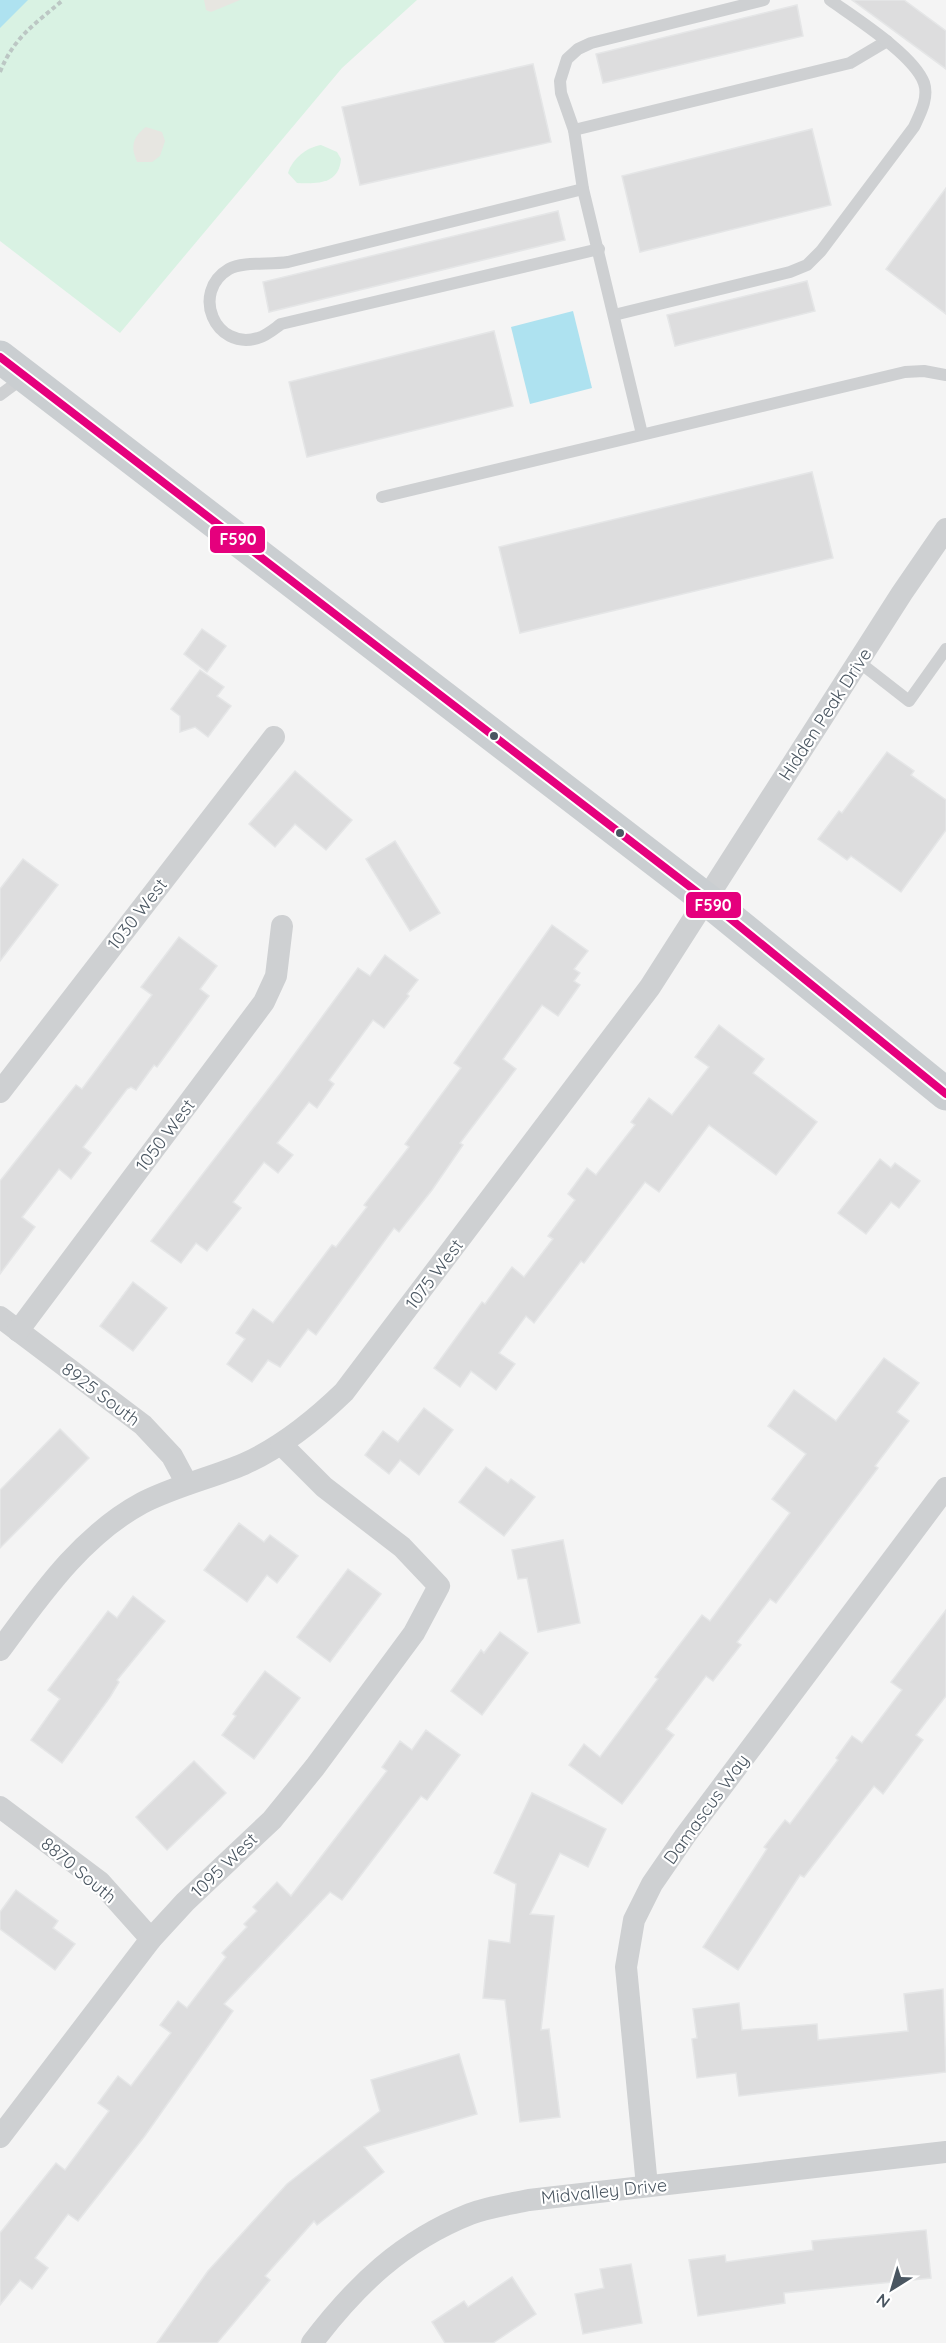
<svg xmlns="http://www.w3.org/2000/svg" width="946" height="2343" font-family="Quicksand,sans-serif">
<style>
.green{fill:#d9f2e3}
.sand{fill:#e7e6e1}
.water{fill:#aee2f0}
.building{fill:#ddddde;stroke:#e5e6e7;stroke-width:1.5}
.lines{fill:none;stroke-linecap:round;stroke-linejoin:round}
.path{stroke:#bcc7c4;stroke-width:4;stroke-dasharray:4.5 3;stroke-linecap:butt}
.service{stroke:#ced0d2;stroke-width:12}
.minor{stroke:#ced0d2;stroke-width:22}
.primary{stroke:#caced1;stroke-width:33}
.bus-1-casing{stroke:#fff;stroke-width:12}
.bus-1{stroke:#e5007d;stroke-width:8}
.bus-dot{fill:#4a5661;stroke:#fff;stroke-width:2}
.labels{text-anchor:middle;dominant-baseline:central;stroke-width:4.5;stroke-linejoin:round;paint-order:stroke}
.street-label{font-size:18px;fill:#4a5661;stroke:#fff}
.line-badge{stroke:#fff;stroke-width:2}
.badge-label{font-size:16px;text-anchor:middle;font-weight:bold;fill:#fff}
</style>
<rect width="100%" height="100%" fill="#f4f4f4"/>
<g class="green">
<polygon points="0,0 417,0 342,68 120,333 0,241"/>
<path d="M321,145L337,152L341,159C339,184 318,184 297,183L288,173C292,159 307,147 321,145Z"/>
</g>
<g class="sand">
<polygon points="204,0 240,0 211,12 206,10"/>
<path d="M146,127L162,132L165,141L160,156L152,162H137C130,146 133,137 146,127Z"/>
</g>
<g class="water">
<polygon points="0,0 28,0 0,28"/>
<polygon points="573,311 592,388 530,404 511,327"/>
</g>
<g class="building">
<polygon points="852,0 904,0 946,31 946,69"/>
<polygon points="797,5 803,36 603,83 596,54"/>
<polygon points="533,64 551,142 360,185 342,107"/>
<polygon points="812,129 831,205 640,252 622,176"/>
<polygon points="946,188 946,314 886,269"/>
<polygon points="558,211 565,240 269,312 263,282"/>
<polygon points="807,281 815,311 675,346 667,315"/>
<polygon points="494,331 513,406 307,457 289,382"/>
<polygon points="812,472 833,558 520,633 499,547"/>
<polygon points="202,629 226,646 207,672 184,654"/>
<polygon points="200,670 224,687 217,696 231,706 208,737 195,727 180,732 180,716 171,709"/>
<polygon points="887,752 914,771 911,775 946,800 946,830 901,892 851,856 847,860 818,839 839,811 842,813"/>
<polygon points="295,771 352,820 326,850 295,824 275,847 249,824"/>
<polygon points="395,841 440,913 410,931 366,859"/>
<polygon points="23,859 58,885 0,961 0,889"/>
<polygon points="552,925 588,951 574,969 580,973 574,981 580,985 558,1016 542,1005 503,1059 516,1069 460,1143 463,1145 432,1190 399,1232 394,1228 316,1335 308,1329 280,1367 268,1360 252,1382 227,1364 245,1339 236,1333 253,1309 273,1323 332,1245 336,1247 367,1207 364,1205 409,1147 405,1144 461,1068 454,1063"/>
<polygon points="179,937 217,966 200,989 209,996 157,1067 154,1065 136,1090 131,1087 127,1089 83,1147 91,1153 71,1179 59,1169 22,1217 35,1227 0,1274 0,1181 76,1085 82,1089 152,995 141,987"/>
<polygon points="385,955 418,980 407,994 409,996 384,1028 373,1020 329,1080 334,1084 317,1108 309,1102 277,1143 293,1155 278,1173 264,1162 233,1202 241,1208 207,1251 196,1243 181,1263 151,1241 280,1074 358,968 370,976"/>
<polygon points="719,1025 764,1059 753,1073 817,1122 776,1175 709,1125 659,1192 645,1182 584,1263 581,1261 534,1323 526,1316 499,1353 515,1364 496,1390 471,1371 460,1387 434,1368 482,1302 485,1304 512,1267 524,1277 553,1239 548,1236 575,1200 568,1194 587,1168 596,1175 635,1125 631,1122 649,1098 672,1115 709,1067 695,1057"/>
<polygon points="880,1159 891,1168 895,1163 920,1181 899,1208 891,1202 866,1234 838,1213"/>
<polygon points="133,1282 167,1308 133,1351 100,1326"/>
<polygon points="884,1358 919,1383 897,1412 909,1421 875,1466 878,1468 776,1603 770,1599 737,1642 741,1645 713,1681 706,1676 666,1729 674,1735 622,1804 569,1765 584,1744 600,1757 658,1679 655,1677 702,1615 710,1621 790,1513 772,1499 806,1454 768,1426 794,1390 836,1421"/>
<polygon points="424,1408 453,1430 419,1475 400,1460 389,1474 365,1455 383,1431 398,1442"/>
<polygon points="60,1429 89,1458 0,1548 0,1490"/>
<polygon points="486,1467 508,1483 511,1479 535,1497 504,1536 459,1502"/>
<polygon points="239,1523 264,1542 270,1535 298,1556 277,1583 267,1575 247,1602 204,1570"/>
<polygon points="563,1540 580,1623 538,1632 527,1578 518,1579 512,1550"/>
<polygon points="348,1569 381,1594 330,1662 297,1637"/>
<polygon points="133,1596 165,1621 117,1680 119,1682 110,1697 62,1763 31,1740 60,1699 48,1690 108,1611 117,1618"/>
<polygon points="946,1610 946,1696 916,1735 923,1740 883,1794 874,1786 804,1877 800,1875 738,1970 703,1947 767,1849 764,1847 785,1820 790,1824 838,1760 836,1758 852,1736 862,1743 902,1690 891,1682"/>
<polygon points="500,1632 528,1653 482,1715 451,1691 481,1650 484,1653"/>
<polygon points="265,1671 300,1698 254,1759 222,1735 236,1716 233,1714"/>
<polygon points="426,1730 460,1755 427,1800 421,1796 342,1900 330,1892 224,2004 233,2011 144,2137 78,2221 68,2214 35,2258 48,2268 32,2289 20,2280 0,2305 0,2233 56,2163 65,2170 109,2111 98,2103 118,2076 131,2086 171,2033 160,2025 178,2001 187,2008 226,1957 222,1953 247,1927 244,1924 257,1911 253,1907 277,1882 291,1896 387,1771 382,1767 400,1741 412,1750"/>
<polygon points="194,1761 226,1793 167,1850 136,1817"/>
<polygon points="532,1793 606,1829 588,1867 560,1853 530,1914 554,1916 541,2030 549,2029 560,2117 520,2122 505,2000 483,1998 489,1940 510,1943 516,1884 494,1873"/>
<polygon points="16,1890 58,1921 53,1928 75,1944 55,1970 0,1929 0,1912"/>
<polygon points="943,1989 946,2072 739,2096 736,2073 697,2078 692,2039 697,2038 693,2009 739,2003 742,2030 817,2024 818,2040 908,2031 904,1994"/>
<polygon points="459,2054 477,2114 364,2147 384,2172 317,2225 314,2221 265,2276 270,2280 217,2343 157,2343 208,2271 287,2184 380,2111 371,2080"/>
<polygon points="926,2230 931,2278 784,2293 785,2303 698,2316 689,2260 725,2255 726,2262 813,2250 812,2241"/>
<polygon points="631,2264 642,2323 583,2334 575,2294 604,2288 600,2269"/>
<polygon points="512,2277 536,2314 493,2343 445,2343 432,2322 464,2301 468,2307"/>
</g>
<g class="lines">
<path class="path" d="M0,72C14,37 35,24 63,0"/>
<g class="service">
<polyline points="574,130 850,63 887,41"/>
<path d="M583,189L288,262C271,265 243,261 229,269C190,292 215,351 258,338C266,336 274,329 281,324L599,249"/>
<path d="M614,315L790,272L807,265L821,251L914,127C920,114 929,98 924,83C914,55 855,18 830,0"/>
<polyline points="0,395 23,378"/>
<polyline points="642,434 583,189 574,130 561,93 560,81 567,59 578,49 591,43 764,0"/>
<polyline points="382,497 905,372 924,371 946,375"/>
<polyline points="859,662 909,701 946,649"/>
</g>
<g class="minor">
<polyline points="0,1092 274,737"/>
<polyline points="0,1317 143,1425 172,1456 187,1484"/>
<polyline points="18,1331 264,1002 276,976 282,926"/>
<path d="M0,1650C40,1596 81,1536 142,1503C175,1486 211,1478 244,1464C282,1447 314,1421 344,1392L650,987L902,593L946,529"/>
<polyline points="0,1807 100,1882 151,1939"/>
<polyline points="0,2137 151,1939 185,1902 272,1820 315,1767 414,1633 439,1586 402,1547 324,1487 281,1444"/>
<polyline points="647,2186 626,1967 634,1920 652,1884 685,1836 946,1488"/>
<path d="M312,2343C356,2285 402,2241 470,2214C488,2207 510,2204 529,2200L946,2152"/>
</g>
<polyline class="primary" points="0,357 706,899 946,1094"/>
<g class="bus-1-casing">
<polyline id="bus-1" points="0,357 706,899 946,1094"/>
</g>
<use href="#bus-1" class="bus-1"/>
</g>
<g class="bus-dot">
<circle cx="494" cy="736" r="5"/>
<circle cx="620" cy="833" r="5"/>
</g>
<g class="labels">
<g class="street-label">
<text transform="translate(825 714) rotate(-57)">Hidden Peak Drive</text>
<text transform="translate(137 914) rotate(-52)">1030 West</text>
<text transform="translate(165 1135) rotate(-53)">1050 West</text>
<text transform="translate(434 1274) rotate(-53)">1075 West</text>
<text transform="translate(101 1394) rotate(37)">8925 South</text>
<text transform="translate(706 1809) rotate(-54)">Damascus Way</text>
<text transform="translate(224 1865) rotate(-44)">1095 West</text>
<text transform="translate(79 1870) rotate(40)">8870 South</text>
<text transform="translate(604 2191) rotate(-6)">Midvalley Drive</text>
</g>
</g>
<g class="line-badge">
<rect x="209" y="525" width="57" height="29" rx="6" fill="#e5007d"/>
<rect x="685" y="891" width="57" height="28" rx="6" fill="#e5007d"/>
</g>
<g class="badge-label">
<text x="238" y="545">F590</text>
<text x="713" y="911">F590</text>
</g>
<g transform="translate(892 2289) rotate(217)" stroke="#ffffff" stroke-width="4.5" paint-order="stroke">
<path d="M0-4.5L10 22L0 15L-10 22Z" fill="#4a5661"/>
<text y="-9" font-size="16" font-weight="bold" text-anchor="middle" fill="#4a5661">N</text>
</g>
</svg>
